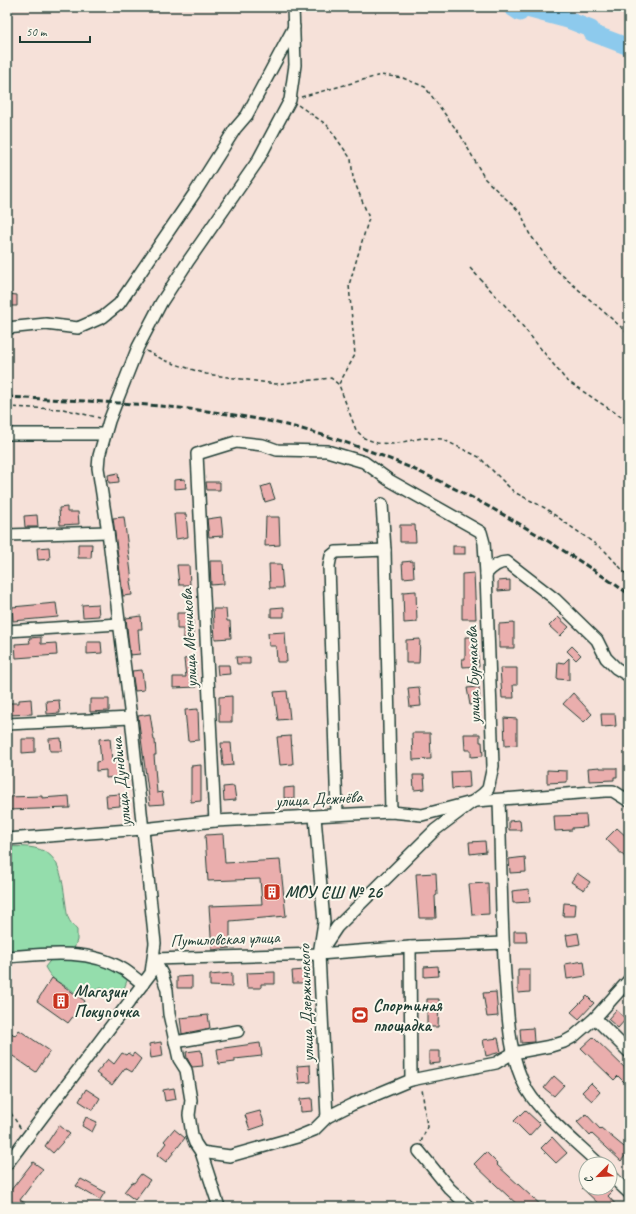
<svg xmlns="http://www.w3.org/2000/svg" width="636" height="1214" font-family="Caveat,sans-serif">
<style>
.green{fill:#94ddac;stroke:#5a8d70}
.lines{fill:none;stroke-linecap:round;stroke-linejoin:round}
.river{stroke:#8dcaed;stroke-width:17}
.building{fill:#eaaead;stroke:#1f3d34}
.minor-casing{stroke:#1f3d34;stroke-width:14}
.path{stroke:#1f3d34;stroke-width:1.5;stroke-dasharray:4 3;stroke-linecap:butt}
.minor{stroke:#fbf7ec;stroke-width:11}
.rail{stroke:#1f3d34;stroke-width:3;stroke-dasharray:6 3;stroke-linecap:butt}
.labels{text-anchor:middle;dominant-baseline:central;stroke-width:4;stroke-linejoin:round;paint-order:stroke}
.street-label{font-size:17px;fill:#1f3d34;stroke:#fbf7ec}
.poi-label{font-size:17px;font-weight:bold;fill:#1f3d34;stroke:#fbf7ec;text-anchor:start}
</style>
<rect width="100%" height="100%" fill="#f6e1d9"/>
<filter id="ink" filterUnits="userSpaceOnUse"><feTurbulence type="fractalNoise" baseFrequency=".025" numOctaves="2"/><feDisplacementMap in="SourceGraphic" scale="8" xChannelSelector="R" yChannelSelector="G"/><feConvolveMatrix kernelMatrix="1 2 1 2 8 2 1 2 1" color-interpolation-filters="sRGB"/></filter>
<g filter="url(#ink)">
<g class="green">
<path d="M7,847C52,844 60,857 65,899C68,916 65,917 77,930V940L74,949L7,953Z"/>
<path d="M53,957C79,958 108,960 128,978L122,994H113L101,988L91,993L76,994C63,981 55,986 45,967Z"/>
</g>
<g class="lines">
<polyline class="river" points="511,7 520,13 523,8 568,20 591,29 592,33 629,47"/>
</g>
<g class="building">
<polygon points="7,294 17,295 17,306 7,306"/>
<polygon points="118,473 119,482 109,483 108,475"/>
<polygon points="185,479 186,488 174,489 174,480"/>
<polygon points="206,482 220,482 220,490 207,490"/>
<polygon points="270,484 275,499 265,502 261,487"/>
<polygon points="67,507 67,512 78,512 79,524 60,525 59,508"/>
<polygon points="174,514 186,514 188,537 176,539"/>
<polygon points="37,515 38,527 25,527 24,516"/>
<polygon points="124,517 132,581 130,581 132,595 123,596 113,518"/>
<polygon points="221,517 223,536 209,537 207,519"/>
<polygon points="266,517 279,517 280,545 265,546"/>
<polygon points="400,525 415,525 416,542 400,542"/>
<polygon points="78,544 92,544 91,558 78,558"/>
<rect x="453" y="546" width="12" height="8"/>
<polygon points="49,547 50,559 38,560 37,548"/>
<polygon points="210,561 223,561 224,584 211,585"/>
<polygon points="413,561 414,577 403,578 402,562"/>
<polygon points="269,564 281,564 283,588 270,588"/>
<polygon points="177,565 189,565 190,585 179,585"/>
<polygon points="474,573 476,619 462,619 462,574"/>
<polygon points="510,580 510,590 498,591 498,581"/>
<polygon points="416,591 417,622 404,623 403,592"/>
<polygon points="56,603 58,617 13,621 12,607"/>
<polygon points="98,604 99,616 83,617 82,605"/>
<polygon points="284,607 284,617 271,617 271,608"/>
<polygon points="213,609 226,609 227,621 230,621 231,638 215,639"/>
<polygon points="177,613 193,613 193,637 183,638 183,629 177,629"/>
<polygon points="141,616 142,629 138,629 140,654 130,655 126,618"/>
<polygon points="558,617 569,627 560,636 549,626"/>
<polygon points="514,623 514,648 499,648 499,624"/>
<polygon points="285,632 287,662 277,662 276,646 269,646 268,633"/>
<polygon points="41,637 41,644 56,643 57,655 16,658 15,644 30,643 29,638"/>
<polygon points="465,637 476,637 479,666 463,667 462,659 465,659"/>
<polygon points="420,639 419,663 406,663 406,640"/>
<polygon points="87,642 101,642 102,653 87,654"/>
<polygon points="572,646 581,655 576,660 567,651"/>
<polygon points="194,657 197,687 173,688 173,677 186,677 184,659"/>
<polygon points="236,657 250,657 250,664 237,664"/>
<polygon points="569,658 569,680 557,679 558,662 564,663"/>
<polygon points="217,665 229,665 230,674 218,675"/>
<polygon points="500,668 517,668 517,685 513,685 514,698 502,698"/>
<polygon points="142,670 144,690 135,691 132,671"/>
<polygon points="419,687 421,706 410,707 408,688"/>
<polygon points="479,687 480,704 470,705 467,688"/>
<polygon points="287,691 290,719 278,720 274,692"/>
<polygon points="573,693 592,714 584,722 563,704"/>
<polygon points="232,696 232,722 219,722 219,697"/>
<polygon points="31,699 32,714 7,715 7,703 19,703 19,700"/>
<polygon points="90,699 109,699 109,711 90,712"/>
<polygon points="59,700 60,713 47,714 46,701"/>
<polygon points="198,709 199,740 188,741 185,710"/>
<polygon points="150,714 154,740 155,740 156,755 154,755 157,793 162,792 164,804 150,805 138,716"/>
<polygon points="601,714 615,714 616,726 602,727"/>
<polygon points="504,718 517,719 517,745 505,746"/>
<polygon points="412,733 430,733 431,759 413,760"/>
<polygon points="464,734 480,734 480,742 482,742 483,756 471,757 471,750 465,750"/>
<polygon points="291,736 293,764 280,765 277,737"/>
<polygon points="61,738 62,751 50,751 49,739"/>
<polygon points="110,738 112,761 117,760 118,777 106,778 106,770 96,771 96,762 101,761 99,739"/>
<polygon points="22,739 35,739 35,752 22,753"/>
<polygon points="221,743 231,743 233,765 223,766"/>
<polygon points="201,765 201,801 191,802 191,766"/>
<polygon points="600,767 600,768 617,768 617,777 614,777 614,780 589,781 588,768"/>
<polygon points="547,770 567,771 567,782 547,783"/>
<polygon points="469,771 470,787 452,789 451,772"/>
<polygon points="413,775 424,775 425,789 414,790"/>
<polygon points="234,786 236,800 224,801 223,787"/>
<polygon points="294,787 294,798 284,798 284,788"/>
<polygon points="120,794 120,806 107,807 106,795"/>
<polygon points="42,796 42,798 69,796 70,808 7,810 7,797"/>
<polygon points="586,815 587,827 572,828 572,830 555,831 554,816"/>
<polygon points="520,820 521,830 509,830 509,821"/>
<polygon points="617,828 629,839 629,861 606,839"/>
<polygon points="223,834 225,863 280,860 286,916 230,921 230,948 212,950 209,906 262,904 260,879 208,881 205,835"/>
<polygon points="485,841 486,852 470,854 469,842"/>
<polygon points="525,857 526,872 510,873 509,859"/>
<polygon points="436,873 437,895 435,896 436,918 419,918 416,874"/>
<polygon points="577,873 590,882 584,890 571,882"/>
<polygon points="488,883 489,914 472,915 469,884"/>
<polygon points="529,889 530,902 513,903 512,891"/>
<polygon points="564,903 576,904 575,916 563,916"/>
<polygon points="514,931 526,931 527,942 514,942"/>
<polygon points="578,933 580,944 568,946 566,935"/>
<polygon points="584,961 586,976 567,979 565,964"/>
<polygon points="438,966 439,976 424,977 424,967"/>
<polygon points="518,969 530,969 530,992 518,993"/>
<polygon points="305,970 306,983 293,983 292,971"/>
<polygon points="275,972 275,984 261,984 261,988 247,988 246,973"/>
<polygon points="232,973 232,987 210,986 210,975"/>
<polygon points="192,976 192,988 177,988 177,977"/>
<polygon points="52,978 85,1001 68,1023 37,1001"/>
<polygon points="496,992 498,1016 487,1017 483,993"/>
<polygon points="587,996 594,1003 579,1019 571,1012"/>
<polygon points="427,999 439,999 438,1027 427,1027"/>
<polygon points="616,1010 626,1019 618,1028 608,1019"/>
<polygon points="208,1015 210,1028 182,1034 180,1018"/>
<polygon points="533,1028 534,1042 521,1043 520,1029"/>
<polygon points="19,1030 50,1051 36,1072 7,1052 7,1041 12,1033 15,1036"/>
<polygon points="593,1037 629,1072 629,1087 618,1076 614,1080 581,1048"/>
<polygon points="498,1038 501,1052 486,1056 483,1040"/>
<polygon points="161,1042 163,1056 151,1058 149,1044"/>
<polygon points="260,1043 262,1056 235,1059 235,1062 219,1064 217,1049"/>
<polygon points="201,1050 203,1066 192,1067 187,1058 186,1052"/>
<polygon points="429,1051 440,1051 440,1063 429,1064"/>
<polygon points="122,1053 126,1055 128,1053 132,1056 134,1053 141,1059 132,1072 125,1068 112,1085 96,1073 108,1059 114,1064"/>
<polygon points="310,1065 311,1082 299,1083 297,1066"/>
<polygon points="554,1076 564,1085 554,1096 544,1088"/>
<polygon points="591,1083 600,1092 592,1101 582,1092"/>
<polygon points="174,1088 176,1099 165,1101 163,1090"/>
<polygon points="86,1089 100,1098 93,1110 79,1101"/>
<polygon points="312,1098 313,1111 301,1112 300,1099"/>
<polygon points="525,1110 540,1124 529,1136 514,1121"/>
<polygon points="260,1111 265,1125 250,1130 245,1115"/>
<polygon points="586,1114 600,1129 601,1128 629,1151 621,1161 592,1134 590,1136 577,1122"/>
<polygon points="86,1117 97,1122 92,1132 82,1126"/>
<polygon points="59,1125 70,1134 53,1153 45,1146"/>
<polygon points="174,1129 185,1138 166,1162 157,1155 166,1143 164,1141"/>
<polygon points="552,1137 567,1153 556,1163 541,1148"/>
<polygon points="486,1152 498,1164 497,1165 543,1207 520,1207 496,1185 474,1164"/>
<polygon points="33,1162 43,1169 20,1200 32,1207 7,1207 7,1195"/>
<polygon points="141,1174 150,1180 135,1200 124,1192 132,1182 134,1183"/>
<polygon points="81,1179 105,1192 100,1200 76,1186"/>
<polygon points="582,1188 608,1188 612,1192 608,1196 618,1207 602,1207"/>
</g>
<g class="lines">
<g class="minor-casing">
<g id="minor">
<polyline points="7,328 46,324 78,328 103,317 119,304 194,194 235,129 247,115 294,27"/>
<polyline points="7,434 105,434"/>
<polyline points="382,504 385,550"/>
<polyline points="7,535 108,532"/>
<path d="M486,574C492,567 498,562 507,562L555,599L597,640L606,658L616,668L629,676"/>
<polyline points="7,631 119,624"/>
<polyline points="7,724 131,718"/>
<path d="M499,800C501,858 501,917 505,975C508,1013 508,1056 527,1090C542,1115 577,1143 599,1164"/>
<polyline points="337,814 329,566 331,556 336,552 385,550 391,812"/>
<polyline points="315,817 324,922 319,954 327,1117"/>
<polyline points="215,821 197,454 236,442 263,445 277,450 327,451 364,462 389,480 481,532 484,543 486,574 493,766 488,789 483,794 435,830 337,927 319,954"/>
<polyline points="7,839 143,829 215,821 391,812 422,815 476,801 605,791 613,791 629,801"/>
<polyline points="410,947 411,1080"/>
<path d="M7,957C45,954 88,948 123,969C130,973 136,979 143,984"/>
<polyline points="154,959 319,954 410,947 503,943"/>
<polyline points="154,959 162,974 167,990 169,1014 179,1059 186,1070 191,1100 189,1115 192,1135 195,1143 201,1152 219,1207"/>
<polyline points="595,1018 629,1052"/>
<polyline points="175,1042 238,1031"/>
<polyline points="419,1151 449,1188 469,1207"/>
<polyline points="201,1152 230,1156 297,1137 314,1130 327,1117 351,1105 411,1080 496,1063 513,1053 551,1046 564,1042 573,1037 595,1018 629,980"/>
<polyline points="7,1164 151,973 155,943 131,718 108,532 98,468 99,456 109,421 138,347 161,303 189,260 257,162 290,100 295,65 293,7"/>
<polyline points="610,1175 629,1193"/>
</g>
</g>
<g class="path">
<polyline points="301,97 381,75 403,78 425,87 461,136 485,179 521,213 529,233 554,268 629,334"/>
<polyline points="298,105 327,125 351,159 353,178 369,218 349,285 355,355 339,384"/>
<polyline points="470,268 512,313 566,380 623,418 629,420"/>
<polyline points="146,351 166,361 206,374 276,384 331,378 339,385 356,430 364,438 377,443 393,444 422,438 442,439 479,457 514,492 545,508 605,551 629,577"/>
<polyline points="7,407 63,409 100,418"/>
<polyline points="7,1107 21,1129"/>
<polyline points="421,1142 427,1127 422,1089"/>
</g>
<use href="#minor" class="minor"/>
<path class="rail" d="M7,397C100,402 195,404 286,425C410,455 524,522 629,594"/>
</g>
</g>
<defs>
<g id="building-square" transform="scale(0.9)"><rect x="-9" y="-9" width="18" height="18" rx="4" fill="#c8321e" stroke="#fbf7ec"/><path d="M-4-6H4V6H1V3H-1V6H-4ZM-2.5-4.3h1.7v1.8h-1.7ZM.8-4.3h1.7v1.8H.8ZM-2.5-1h1.7V.8h-1.7ZM.8-1h1.7V.8H.8Z" fill="#fff"/></g>
<g id="stadium-square" transform="scale(0.9)"><rect x="-9" y="-9" width="18" height="18" rx="4" fill="#c8321e" stroke="#fbf7ec"/><path d="M0-5a6.5 5 0 1 0 0 10a6.5 5 0 1 0 0-10ZM-3.5-1.8h7v3.6h-7Z" fill="#fff"/></g>
</defs>
<g fill-rule="evenodd">
<use href="#building-square" x="272" y="892"/>
<use href="#building-square" x="61" y="1001"/>
<use href="#stadium-square" x="360" y="1015"/>
</g>
<g class="labels">
<g class="street-label">
<text transform="translate(189 638) rotate(-93)">улица Мечникова</text>
<text transform="translate(473 675) rotate(-92)">улица Бурмакова</text>
<text transform="translate(121 782) rotate(-96)">улица Дундича</text>
<text transform="translate(319 799) rotate(-3)">улица Дежнёва</text>
<text transform="translate(225 939) rotate(-2)">Путиловская улица</text>
<text transform="translate(306 1003) rotate(-92)">улица Дзержинского</text>
</g>
<g class="poi-label">
<text x="285" y="892">МОУ СШ № 26</text>
<text x="74" y="991">Магазин<tspan x="74" dy="20">Покупочка</tspan></text>
<text x="373" y="1005">Спортиная<tspan x="373" dy="20">площадка</tspan></text>
</g>
</g>
<rect width="636" height="1214" fill="none" stroke="#fbf7ec" stroke-width="24"/>
<rect x="12" y="12" width="612" height="1190" fill="none" stroke="#1f3d34" stroke-width="1.5" filter="url(#ink)"/>
<g transform="translate(598 1176) rotate(246)"><circle r="19" fill="#fbf7ec" stroke="#a3ada2"/>
<path d="M0-3L7 15L0 10L-7 15Z" fill="#c8321e"/>
<text y="-6" font-size="11" font-weight="bold" text-anchor="middle" fill="#1f3d34">С</text>
</g>
<path d="M20 36v6h70v-6" fill="none" stroke="#1f3d34" stroke-width="2"/>
<text x="26" y="36" font-size="12" fill="#1f3d34" stroke="#fbf7ec" stroke-width="3" paint-order="stroke">50 m</text>
</svg>
